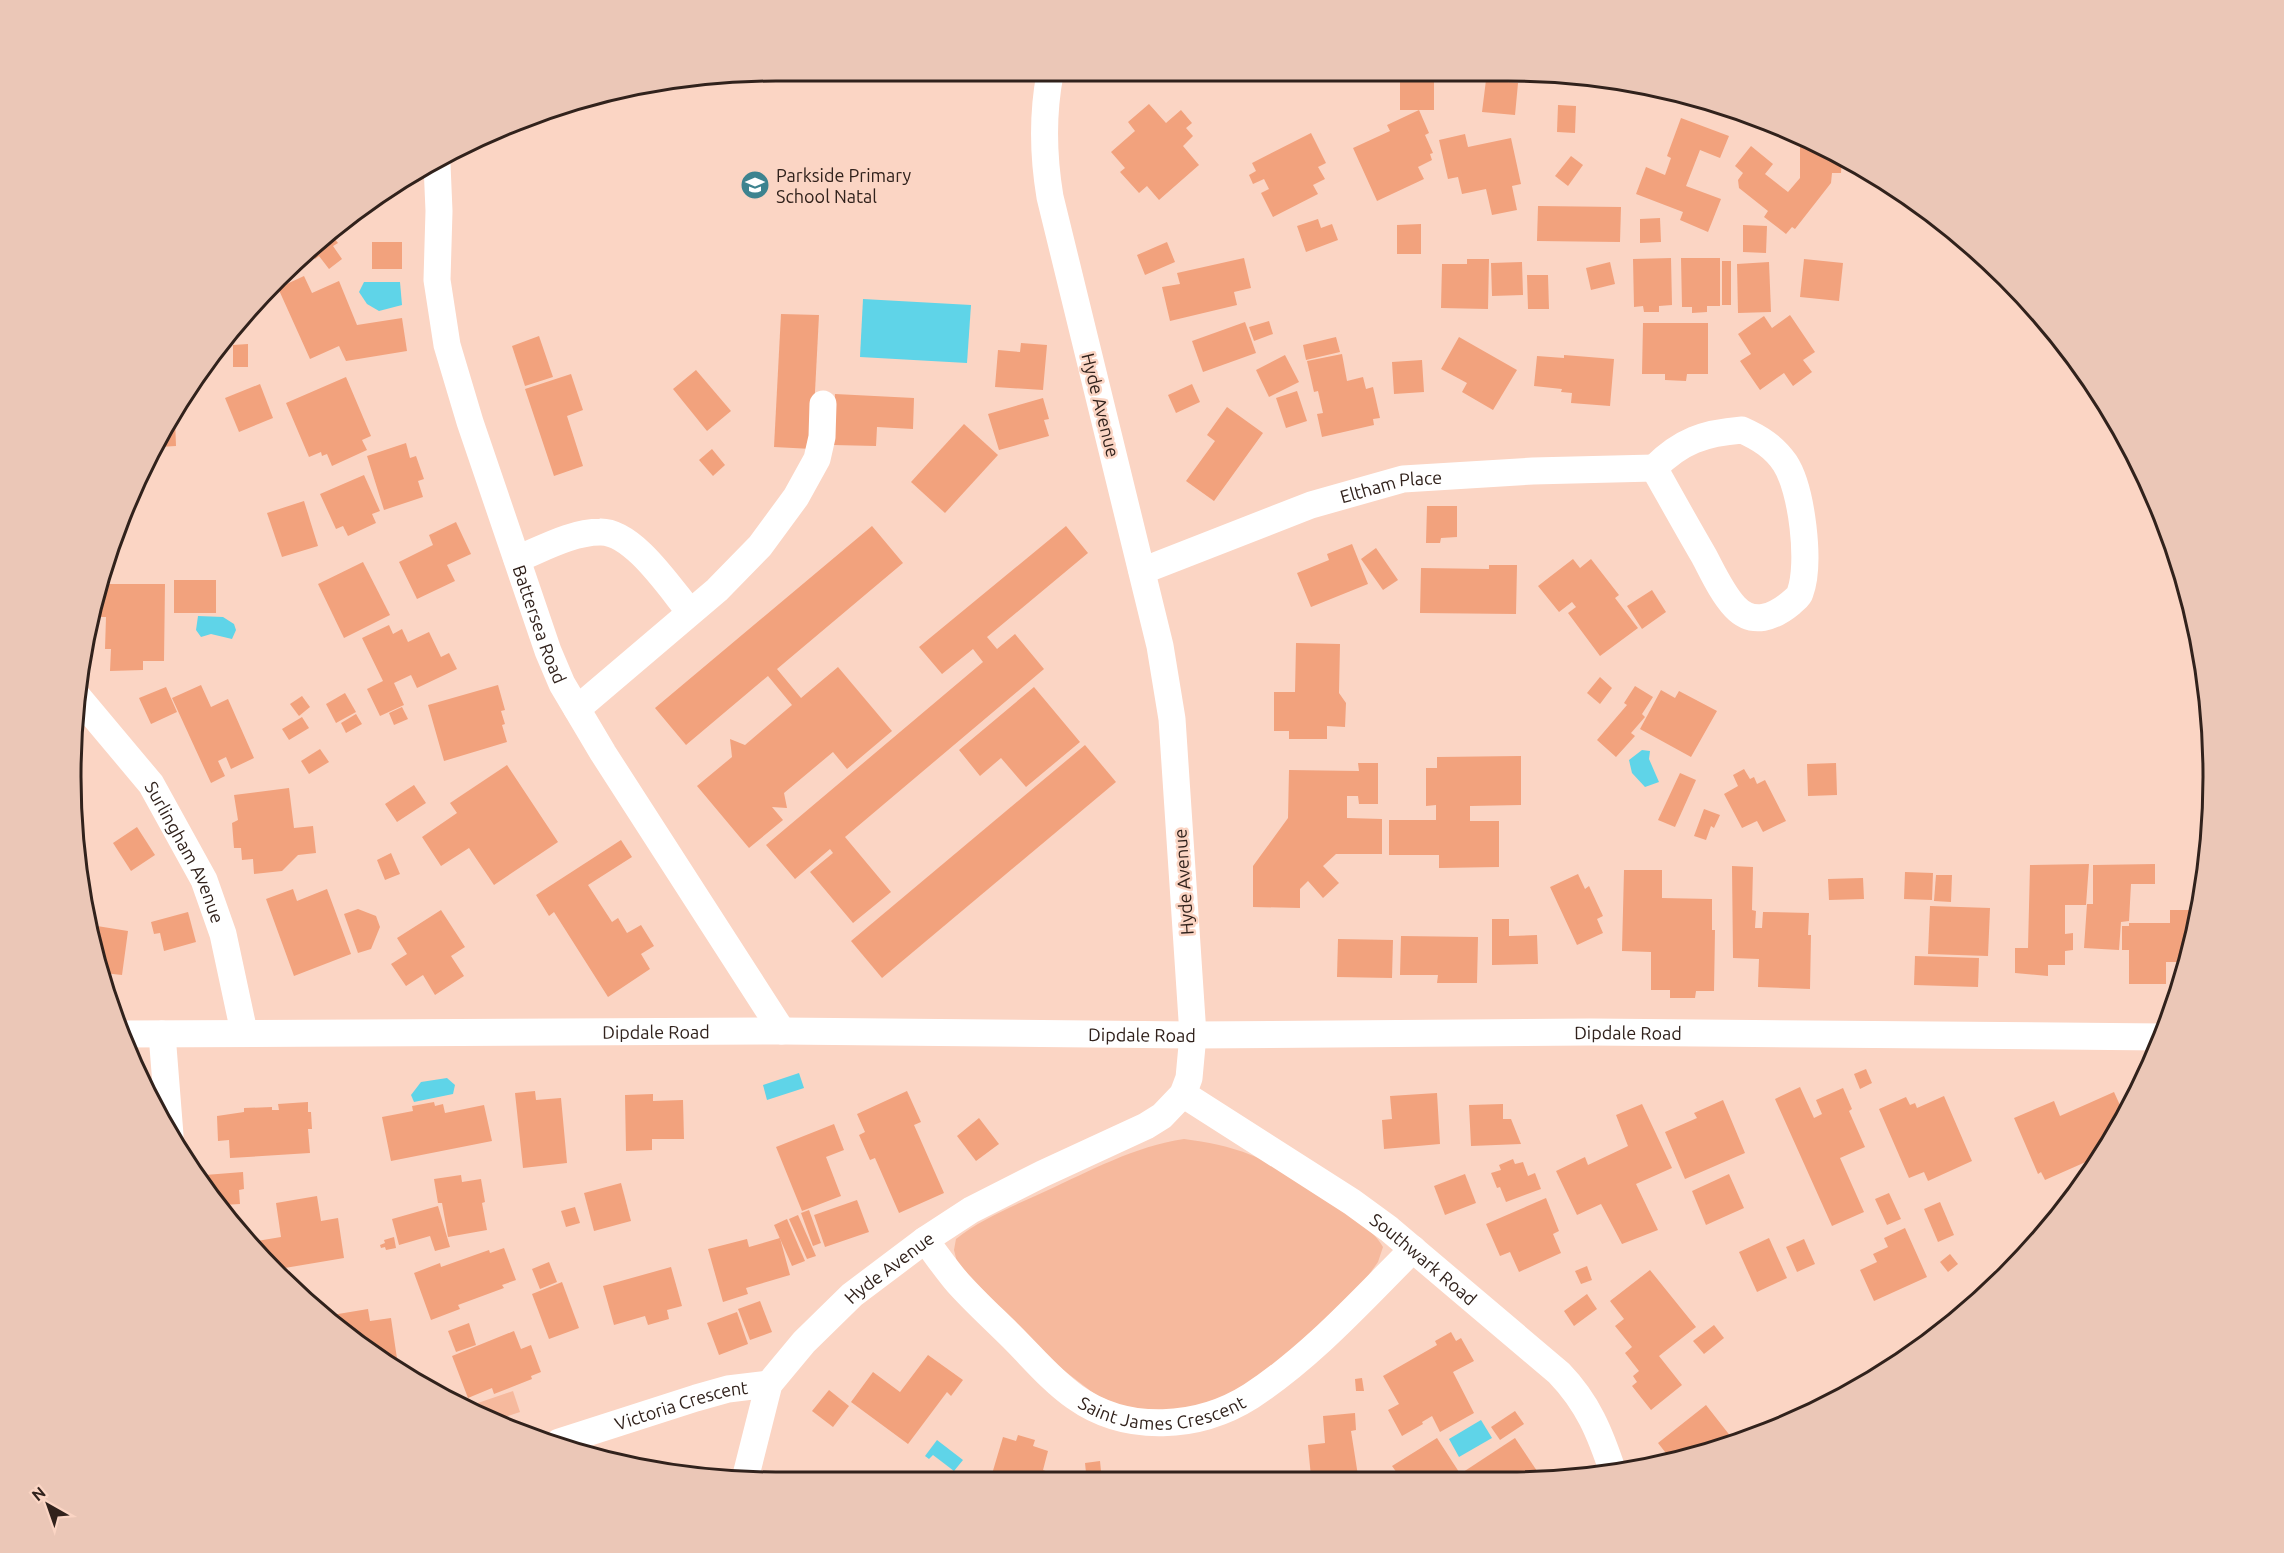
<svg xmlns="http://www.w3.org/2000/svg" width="2284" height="1553" font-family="Ubuntu,sans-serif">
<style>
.green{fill:#f6b99d}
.water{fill:#5fd4e8}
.building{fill:#f2a27d}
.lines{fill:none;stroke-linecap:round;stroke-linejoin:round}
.minor{stroke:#fff;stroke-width:27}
.labels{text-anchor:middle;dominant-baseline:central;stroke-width:5;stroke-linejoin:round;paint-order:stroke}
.poi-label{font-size:18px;fill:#31221c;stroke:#fbd5c4;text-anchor:start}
.street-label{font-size:18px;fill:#31221c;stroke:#fbd5c4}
.rim{fill:none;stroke:#31221c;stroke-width:3}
</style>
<rect width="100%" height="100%" fill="#fbd5c4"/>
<g class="green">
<path d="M1184,1139C1207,1142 1229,1146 1251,1155C1279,1165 1372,1222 1383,1247L1378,1262L1355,1294L1309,1340L1231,1397L1191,1412L1132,1411L1096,1395L1045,1356L957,1262L954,1250L956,1239C982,1218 1016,1205 1046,1191C1090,1171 1135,1146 1184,1139Z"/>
<polygon points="513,1391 520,1412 496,1420 475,1413 472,1405"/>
</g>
<g class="water">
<polygon points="364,282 400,282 402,305 379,311 367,304 359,292"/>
<polygon points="863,299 971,305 967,363 860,357"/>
<polygon points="198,616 223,617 234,624 236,630 232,639 211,634 201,637 196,630"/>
<polygon points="1642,750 1650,751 1649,759 1659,782 1645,787 1632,773 1629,760"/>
<polygon points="799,1073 804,1088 767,1100 763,1085"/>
<polygon points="447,1078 455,1085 453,1094 414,1102 411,1095 421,1082"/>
<polygon points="1481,1420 1492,1438 1459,1457 1449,1439"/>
<polygon points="937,1440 963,1460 954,1471 933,1455 929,1459 925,1456"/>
</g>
<g class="building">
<rect x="1400" y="71" width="34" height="39"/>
<polygon points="1486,80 1518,83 1515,115 1482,112"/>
<polygon points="1149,104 1166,123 1181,110 1192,123 1186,128 1193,136 1183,146 1199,165 1159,200 1147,186 1139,193 1120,172 1125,168 1111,152 1135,131 1128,122"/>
<polygon points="1558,105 1576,106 1575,133 1557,132"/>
<polygon points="1419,110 1429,133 1425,135 1433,153 1430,154 1432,160 1418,167 1424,179 1377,201 1353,148 1390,131 1387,125"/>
<polygon points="1681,118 1729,136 1720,158 1700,150 1686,186 1721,199 1708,232 1680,220 1683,212 1636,194 1646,167 1665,175 1671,158 1667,156"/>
<polygon points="1311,133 1326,163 1318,167 1325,179 1313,185 1318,194 1273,217 1261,193 1269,189 1264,179 1253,184 1249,175 1256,171 1252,163"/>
<polygon points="1465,134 1468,147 1511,138 1521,184 1512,186 1517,210 1492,215 1486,189 1462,194 1458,177 1448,179 1439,140"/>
<polygon points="1800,137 1820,143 1842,157 1841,173 1832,173 1831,183 1795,229 1792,227 1786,234 1764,217 1768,211 1739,188 1738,180 1743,173 1735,166 1751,146 1773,164 1765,174 1788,192 1800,178"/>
<polygon points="1571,156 1583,165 1568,186 1555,176"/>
<polygon points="1538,206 1621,207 1620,242 1537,241"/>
<polygon points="347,218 352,225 334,238 338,243 333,246 342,259 329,269 319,256 315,259 311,254 302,260 300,257 311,246"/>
<polygon points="1660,218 1661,242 1640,243 1640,219"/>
<polygon points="1318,219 1321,228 1332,224 1338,240 1306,252 1297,226"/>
<polygon points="1421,224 1421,254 1397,254 1397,225"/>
<polygon points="1743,225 1767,226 1766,253 1743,252"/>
<rect x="372" y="242" width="30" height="27"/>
<polygon points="1167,242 1175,262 1145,275 1137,255"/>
<polygon points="1244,258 1251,288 1234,292 1237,305 1170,321 1162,287 1180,284 1177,273"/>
<polygon points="1671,258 1672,305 1659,306 1659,312 1644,312 1643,306 1634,307 1633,259"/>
<polygon points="1681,258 1720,258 1720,306 1707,306 1707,312 1692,313 1692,307 1682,307"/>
<polygon points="1467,259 1489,259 1488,309 1441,308 1442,264 1467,264"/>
<polygon points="1804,259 1843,263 1839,301 1800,297"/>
<rect x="1722" y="261" width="9" height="44"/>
<polygon points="1522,262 1523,295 1492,296 1491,263"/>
<polygon points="1610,262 1615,284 1591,290 1586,268"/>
<polygon points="1769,262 1771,312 1738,313 1737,264"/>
<polygon points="1527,275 1548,275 1549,309 1528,309"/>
<polygon points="304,276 312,293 339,281 357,325 402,318 407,351 346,361 339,346 310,359 278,288"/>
<polygon points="781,314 819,315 812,449 774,447"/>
<polygon points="1790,315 1815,352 1803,360 1812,372 1793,386 1784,373 1760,390 1740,361 1751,354 1738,334 1764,316 1772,328"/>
<polygon points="1269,321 1273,334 1254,341 1249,327"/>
<polygon points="1245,322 1256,353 1203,372 1192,341"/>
<polygon points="1643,323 1708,323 1708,374 1687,374 1686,381 1665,380 1665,374 1642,374"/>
<polygon points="539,336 553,377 525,386 512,346"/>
<polygon points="1336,337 1340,352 1306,360 1303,345"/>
<polygon points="1459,337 1517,370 1493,410 1462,392 1467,383 1441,369"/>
<polygon points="1021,343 1047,345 1043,390 995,387 998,350 1020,352"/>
<polygon points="248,344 248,367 233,367 233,345"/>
<polygon points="1342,354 1347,381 1363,377 1366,389 1373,387 1380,418 1373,419 1374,425 1322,437 1317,414 1323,413 1318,391 1314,392 1307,361"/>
<polygon points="1285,355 1299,382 1269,397 1256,370"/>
<polygon points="1564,355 1614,359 1610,406 1571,403 1572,393 1561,392 1562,389 1534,386 1537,356 1564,358"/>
<polygon points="1422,360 1424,392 1394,394 1392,362"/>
<polygon points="696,370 731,411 707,431 673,389"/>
<polygon points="571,374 583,410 567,416 583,466 554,476 525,389"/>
<polygon points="346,377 371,436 362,440 367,450 332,466 327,454 322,456 321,452 309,457 286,403"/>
<polygon points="260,384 273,418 239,432 225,398"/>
<polygon points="1192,384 1200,402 1176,413 1168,395"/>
<polygon points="1297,391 1307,421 1286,428 1276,398"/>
<polygon points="835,394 914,398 913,429 877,427 876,446 833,445"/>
<polygon points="1043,398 1049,419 1044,420 1049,436 999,450 988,414"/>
<polygon points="1227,407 1263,433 1214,501 1186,481 1215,441 1207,435"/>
<polygon points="175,419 176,446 159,447"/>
<polygon points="964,424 998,455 945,513 911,482"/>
<polygon points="406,443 410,458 416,456 424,479 418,481 423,497 384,510 367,456"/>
<polygon points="712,449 725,465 713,476 699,460"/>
<polygon points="364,475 380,511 372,514 376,523 348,536 343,526 336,529 320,494"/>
<polygon points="304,501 318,546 282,557 267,513"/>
<polygon points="1427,506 1457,506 1457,537 1441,538 1440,543 1426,543"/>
<polygon points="456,522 471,554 447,565 455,581 417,599 399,562 433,545 429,535"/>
<polygon points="872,526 903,563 777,669 801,698 838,667 892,731 847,769 833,752 784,793 787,808 772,807 783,820 749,848 697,786 732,757 730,739 745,745 792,705 768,676 686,745 655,708"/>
<polygon points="1066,526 1088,553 987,637 997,649 1015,634 1044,669 845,837 891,892 853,923 810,872 833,853 830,849 795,879 766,845 983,662 973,649 942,674 919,647"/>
<polygon points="1352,544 1368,584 1311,607 1297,573 1329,560 1327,554"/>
<polygon points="1376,548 1398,580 1383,590 1361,559"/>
<polygon points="1573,559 1580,568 1591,559 1619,595 1615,598 1638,628 1600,656 1568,613 1576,607 1572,602 1559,612 1538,586"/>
<polygon points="363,562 390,615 344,638 318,584"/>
<polygon points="1489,565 1517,565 1516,614 1420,613 1421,568 1489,569"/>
<rect x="174" y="580" width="42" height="33"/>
<polygon points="98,584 165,584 164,661 143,661 143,670 110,671 111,649 105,649 106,617 91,617"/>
<polygon points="1652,590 1666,612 1642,629 1627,606"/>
<polygon points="389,625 393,634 402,629 408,642 429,632 441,657 449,653 457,669 417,688 411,675 394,683 404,705 380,716 367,689 383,681 362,638"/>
<polygon points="1296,643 1340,644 1339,693 1346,703 1345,727 1327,726 1327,739 1289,739 1289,731 1274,731 1274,692 1295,692"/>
<polygon points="1600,677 1612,688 1600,704 1587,693"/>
<polygon points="201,685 211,707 228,699 254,758 231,769 226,757 218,761 225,776 211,783 172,698"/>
<polygon points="498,685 505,710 501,711 505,724 502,725 507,742 444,761 428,705"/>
<polygon points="1635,686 1653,697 1642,714 1645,717 1631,733 1635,736 1616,757 1597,740 1627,705 1624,703"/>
<polygon points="166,687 177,712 151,724 139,698"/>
<polygon points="1034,687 1080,742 1026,787 1001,758 980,776 959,750"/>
<polygon points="1661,690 1675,698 1679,691 1717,711 1691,757 1640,729"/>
<polygon points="345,693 356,712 336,723 326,704"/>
<polygon points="302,696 310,707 299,716 290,704"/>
<polygon points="402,707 408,719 394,725 389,713"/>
<polygon points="356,714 362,724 346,733 341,723"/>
<polygon points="302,717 309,728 289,740 282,729"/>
<polygon points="1085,745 1116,782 882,978 851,941"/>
<polygon points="320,749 329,762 309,774 301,761"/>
<polygon points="1521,756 1521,805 1470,806 1470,821 1499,821 1499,867 1439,868 1439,855 1389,855 1389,820 1436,820 1436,805 1426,806 1426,768 1437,768 1437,757"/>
<polygon points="1358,763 1378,763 1378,804 1359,804 1358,796 1347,796 1347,818 1382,819 1382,854 1336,854 1323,866 1339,883 1323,898 1308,881 1300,889 1300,908 1253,907 1253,866 1288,818 1289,770 1359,771"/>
<polygon points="1836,763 1837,795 1808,796 1807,764"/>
<polygon points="507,765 558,842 494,885 469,848 441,866 422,837 457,813 450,803"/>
<polygon points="1744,769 1750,779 1754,777 1757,784 1765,780 1786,821 1763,832 1757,821 1742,828 1724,794 1738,786 1733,775"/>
<polygon points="1680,773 1696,780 1675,827 1658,820"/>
<polygon points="414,785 426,803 397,822 385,804"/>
<polygon points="289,788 294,828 313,826 316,853 298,855 282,871 254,874 253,859 242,860 241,848 234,848 232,823 238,820 234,795"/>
<polygon points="1704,809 1720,815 1714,828 1711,826 1706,840 1694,836"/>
<polygon points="137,827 155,855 131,871 113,843"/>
<polygon points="621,840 632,857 588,885 612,922 618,918 627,933 641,925 654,946 641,954 650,969 608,997 554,912 549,916 536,895"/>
<polygon points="391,853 400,874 385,880 377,860"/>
<polygon points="2089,864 2086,905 2065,905 2065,934 2073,933 2073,950 2065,951 2065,965 2048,965 2048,976 2015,973 2015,948 2028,948 2030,865"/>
<polygon points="2155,864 2155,884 2131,884 2129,921 2121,922 2119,950 2084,948 2087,904 2093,904 2093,865"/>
<polygon points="1732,866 1753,867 1752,910 1756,911 1755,928 1762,928 1763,912 1809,913 1808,935 1811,935 1810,989 1758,987 1759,959 1733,958"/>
<polygon points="1624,870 1662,870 1662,898 1712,899 1712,930 1715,930 1714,991 1696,991 1695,998 1670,998 1670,990 1651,990 1651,952 1622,951"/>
<polygon points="81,871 93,901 83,905"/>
<polygon points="1905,872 1933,873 1932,900 1904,899"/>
<polygon points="1578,874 1585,889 1589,886 1603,916 1597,919 1603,933 1577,945 1550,887"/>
<polygon points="1936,875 1952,875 1951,902 1934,901"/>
<polygon points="1863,878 1864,899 1829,900 1828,879"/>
<polygon points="293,889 297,901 327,889 351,954 294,976 266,899"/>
<polygon points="1930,906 1990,908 1988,956 1928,954"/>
<polygon points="358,909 376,916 380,927 371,949 358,953 344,914"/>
<polygon points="441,910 465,947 451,956 464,976 435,995 423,975 406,986 391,964 407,954 397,938"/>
<polygon points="2170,910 2200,910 2186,962 2166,962 2166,984 2129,984 2129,950 2122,950 2122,926 2129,926 2129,923 2170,923"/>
<polygon points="188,912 196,942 164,951 160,933 154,934 151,922"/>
<polygon points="1492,919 1509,919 1509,936 1537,935 1538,964 1492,965"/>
<polygon points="97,926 128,931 122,975 104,973 103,984 89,933 96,934"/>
<polygon points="1401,936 1478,937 1477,983 1437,983 1438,975 1400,975"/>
<polygon points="1338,939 1393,940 1392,978 1337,977"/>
<polygon points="1915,956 1979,958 1978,987 1914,985"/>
<polygon points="1866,1069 1872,1083 1860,1089 1854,1074"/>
<polygon points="1800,1087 1814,1118 1822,1114 1816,1100 1843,1088 1852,1109 1849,1111 1865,1147 1840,1158 1864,1212 1832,1226 1775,1099"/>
<polygon points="535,1091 536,1100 561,1098 567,1163 523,1168 515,1093"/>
<polygon points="907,1091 921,1122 914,1125 944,1193 899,1213 875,1158 870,1160 859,1135 865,1132 857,1114"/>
<polygon points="2114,1092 2124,1114 2104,1151 2096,1155 2097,1157 2045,1180 2041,1172 2038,1174 2014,1118 2054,1101 2060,1116"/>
<polygon points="1437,1093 1440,1144 1384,1149 1382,1120 1392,1119 1390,1096"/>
<polygon points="653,1094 653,1101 683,1100 684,1139 652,1139 652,1150 626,1151 625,1095"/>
<polygon points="1944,1096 1972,1161 1928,1181 1924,1172 1909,1178 1879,1109 1906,1097 1910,1105 1915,1103 1917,1108"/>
<polygon points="1723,1100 1745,1153 1685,1179 1665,1132 1697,1118 1694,1113"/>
<polygon points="308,1102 308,1112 311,1112 312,1129 308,1129 310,1153 230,1158 229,1140 218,1141 217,1116 244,1112 244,1108 272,1107 272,1110 279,1110 278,1104"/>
<polygon points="434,1102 435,1106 443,1104 445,1113 484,1105 492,1141 391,1161 382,1117 413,1111 412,1106"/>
<polygon points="1503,1104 1503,1119 1511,1119 1521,1144 1471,1146 1469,1105"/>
<polygon points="1642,1104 1672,1168 1636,1184 1658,1230 1622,1244 1601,1204 1577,1215 1556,1171 1585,1157 1588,1165 1628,1146 1616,1115"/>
<polygon points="979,1118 999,1144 976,1161 957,1136"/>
<polygon points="834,1124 844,1150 826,1157 841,1196 802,1211 776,1147"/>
<polygon points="1513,1159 1515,1164 1523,1162 1528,1176 1535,1173 1541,1189 1506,1202 1500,1187 1497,1188 1491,1173 1501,1170 1499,1165"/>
<polygon points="243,1172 244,1189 239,1190 240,1204 223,1205 206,1182 205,1175"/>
<polygon points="1465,1174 1476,1203 1445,1215 1434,1186"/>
<polygon points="1729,1174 1744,1208 1706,1225 1692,1191"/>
<polygon points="461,1175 462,1182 481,1179 485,1202 482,1203 487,1230 448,1237 442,1203 438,1203 434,1179"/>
<polygon points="621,1183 631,1221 594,1231 584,1193"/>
<polygon points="1889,1193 1901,1219 1887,1225 1875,1199"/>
<polygon points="317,1196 321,1221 338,1218 344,1258 273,1270 251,1242 281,1237 276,1203"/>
<polygon points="1546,1198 1559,1231 1553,1234 1561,1253 1519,1272 1510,1252 1500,1256 1486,1224"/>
<polygon points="857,1200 869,1232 825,1247 814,1215"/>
<polygon points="1940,1202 1954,1235 1938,1242 1924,1209"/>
<polygon points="438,1206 450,1247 435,1251 430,1236 399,1245 392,1219"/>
<polygon points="575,1207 580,1223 566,1227 561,1211"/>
<polygon points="809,1210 821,1243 813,1246 801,1213"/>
<polygon points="798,1215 816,1256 807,1259 789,1219"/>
<polygon points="787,1219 805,1261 792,1266 774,1225"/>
<polygon points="1905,1228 1927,1277 1874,1301 1860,1270 1877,1262 1873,1254 1888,1247 1884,1238"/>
<polygon points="394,1237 396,1248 386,1250 385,1247 381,1248 380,1245 385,1243 384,1240"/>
<polygon points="780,1238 790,1275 746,1288 748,1294 723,1302 708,1249 747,1239 749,1247"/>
<polygon points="1769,1238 1787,1278 1757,1292 1739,1252"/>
<polygon points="1804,1239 1815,1264 1797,1272 1786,1247"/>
<polygon points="504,1248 516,1280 502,1285 504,1288 458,1305 460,1309 431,1320 414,1273 440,1263 441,1267 489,1250 490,1253"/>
<polygon points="1950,1254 1958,1264 1948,1272 1940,1262"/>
<polygon points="549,1262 557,1282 540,1289 532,1269"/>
<polygon points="1587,1266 1592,1280 1581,1284 1575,1271"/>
<polygon points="671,1267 682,1306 667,1310 669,1319 648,1325 645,1316 614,1325 603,1286"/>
<polygon points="1650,1270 1696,1327 1659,1356 1682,1385 1651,1410 1632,1386 1637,1382 1633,1376 1639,1371 1625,1353 1632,1347 1615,1326 1624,1319 1610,1301"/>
<polygon points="562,1282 579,1328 549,1339 532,1294"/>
<polygon points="1587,1294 1597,1309 1574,1326 1564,1311"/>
<polygon points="760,1301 772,1332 750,1340 738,1309"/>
<polygon points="368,1309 370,1321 391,1318 399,1372 384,1363 326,1316"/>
<polygon points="737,1312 748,1344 719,1355 707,1323"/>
<polygon points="469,1323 476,1345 456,1352 448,1331"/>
<polygon points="1714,1325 1724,1338 1704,1354 1693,1341"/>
<polygon points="514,1331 521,1349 531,1345 541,1372 531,1376 532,1379 494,1394 492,1388 468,1398 452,1356"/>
<polygon points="1451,1332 1456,1341 1461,1338 1474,1361 1453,1372 1474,1413 1440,1432 1432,1416 1422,1422 1423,1424 1402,1436 1388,1410 1399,1404 1383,1376 1437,1345 1435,1341"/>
<polygon points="928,1355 963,1380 951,1396 947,1392 908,1444 851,1402 873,1372 900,1392"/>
<polygon points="1362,1378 1364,1391 1356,1391 1355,1379"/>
<polygon points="829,1390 849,1406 833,1427 812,1411"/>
<polygon points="1706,1405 1735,1442 1665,1463 1664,1461 1669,1457 1658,1443"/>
<polygon points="1515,1411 1524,1424 1500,1440 1491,1427"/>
<polygon points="1355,1413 1356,1430 1351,1431 1359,1482 1274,1482 1311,1477 1308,1445 1325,1443 1323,1416"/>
<polygon points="1018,1435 1035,1440 1033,1446 1048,1451 1043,1470 1048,1472 1045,1482 991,1482 990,1474 992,1474 1003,1437 1016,1441"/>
<polygon points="1437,1438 1459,1472 1443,1482 1382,1482 1397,1473 1392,1466"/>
<polygon points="1515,1438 1539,1474 1530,1480 1508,1482 1448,1482"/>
<polygon points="1100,1461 1102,1482 1087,1482 1085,1463"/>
<polygon points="1225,1477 1227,1482 1208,1482"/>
</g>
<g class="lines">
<g class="minor">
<path id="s1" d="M437,164L439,211L437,280L447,345L470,422L548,651L562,684L603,753L782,1031"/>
<path d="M1742,430C1760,438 1774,447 1785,463C1802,489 1811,564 1800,593C1799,597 1795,599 1791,603C1774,617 1753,626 1735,607C1722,593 1713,573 1704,556C1687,527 1671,498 1654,468C1681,441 1704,433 1742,430Z"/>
<path d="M517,559C542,549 572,532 600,532C633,531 670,588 690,612"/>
<path id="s2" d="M1142,571L1311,505L1403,479L1533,471L1654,468"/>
<path id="s3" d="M78,697L151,784L204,880L223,934L244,1032"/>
<polyline points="577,709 717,590 760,546 796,497 817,459 822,437 823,404"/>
<path id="s4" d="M122,1034L782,1031L1193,1035L1591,1032L2163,1037"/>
<polyline points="162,1034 170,1135"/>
<path id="s5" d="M1183,1094L1352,1202L1389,1229L1559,1373C1588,1403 1600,1433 1613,1472"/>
<path id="s6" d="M925,1240C936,1254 946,1269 958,1283C975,1302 995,1320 1013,1338C1033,1358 1052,1381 1075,1397C1127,1434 1199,1429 1251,1396C1312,1356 1362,1300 1413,1249"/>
<path id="s7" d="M559,1442L696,1398L728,1389L769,1384"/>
<path id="s8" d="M745,1479L769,1384L804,1342L852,1295L925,1240L971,1210L1042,1174L1146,1126L1162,1116L1183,1094L1189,1078L1193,1035L1172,719L1160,646L1050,197C1043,155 1042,116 1050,74"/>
</g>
</g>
<defs>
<g id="school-disc" transform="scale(1.5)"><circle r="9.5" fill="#3d838f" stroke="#fbd5c4"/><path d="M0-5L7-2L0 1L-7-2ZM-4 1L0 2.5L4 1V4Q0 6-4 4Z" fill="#fff"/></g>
</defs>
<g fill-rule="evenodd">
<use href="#school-disc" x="755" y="185"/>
</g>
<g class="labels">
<g class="poi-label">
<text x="776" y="175">Parkside Primary<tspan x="776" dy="21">School Natal</tspan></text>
</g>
<g class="street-label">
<text transform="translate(1101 405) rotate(76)">Hyde Avenue</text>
<text stroke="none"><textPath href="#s2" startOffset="264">Eltham Place</textPath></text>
<text stroke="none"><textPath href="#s1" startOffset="476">Battersea Road</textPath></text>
<text stroke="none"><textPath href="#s3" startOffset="190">Surlingham Avenue</textPath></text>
<text transform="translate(1183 882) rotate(-94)">Hyde Avenue</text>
<text stroke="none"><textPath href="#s4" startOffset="534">Dipdale Road</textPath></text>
<text stroke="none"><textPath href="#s4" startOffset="1506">Dipdale Road</textPath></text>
<text stroke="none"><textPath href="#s4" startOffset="1020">Dipdale Road</textPath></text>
<text stroke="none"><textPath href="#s5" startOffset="292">Southwark Road</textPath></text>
<text stroke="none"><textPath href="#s8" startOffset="266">Hyde Avenue</textPath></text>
<text stroke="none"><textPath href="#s6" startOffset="310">Saint James Crescent</textPath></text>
<text stroke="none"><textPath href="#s7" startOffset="128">Victoria Crescent</textPath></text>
</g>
</g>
<path d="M0 0H2284V1553H0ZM776 81H1508A695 695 0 0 1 2203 776V777A695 695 0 0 1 1508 1472H776A695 695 0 0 1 81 777V776A695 695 0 0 1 776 81Z" fill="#ebc7b7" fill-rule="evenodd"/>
<path class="rim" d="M776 81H1508A695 695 0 0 1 2203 776V777A695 695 0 0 1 1508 1472H776A695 695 0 0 1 81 777V776A695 695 0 0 1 776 81Z"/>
<g transform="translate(48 1505) rotate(320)" stroke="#fbd5c4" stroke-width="4.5" paint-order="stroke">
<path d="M0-4.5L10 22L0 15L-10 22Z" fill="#31221c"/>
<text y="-9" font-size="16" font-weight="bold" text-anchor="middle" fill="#31221c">N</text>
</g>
</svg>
